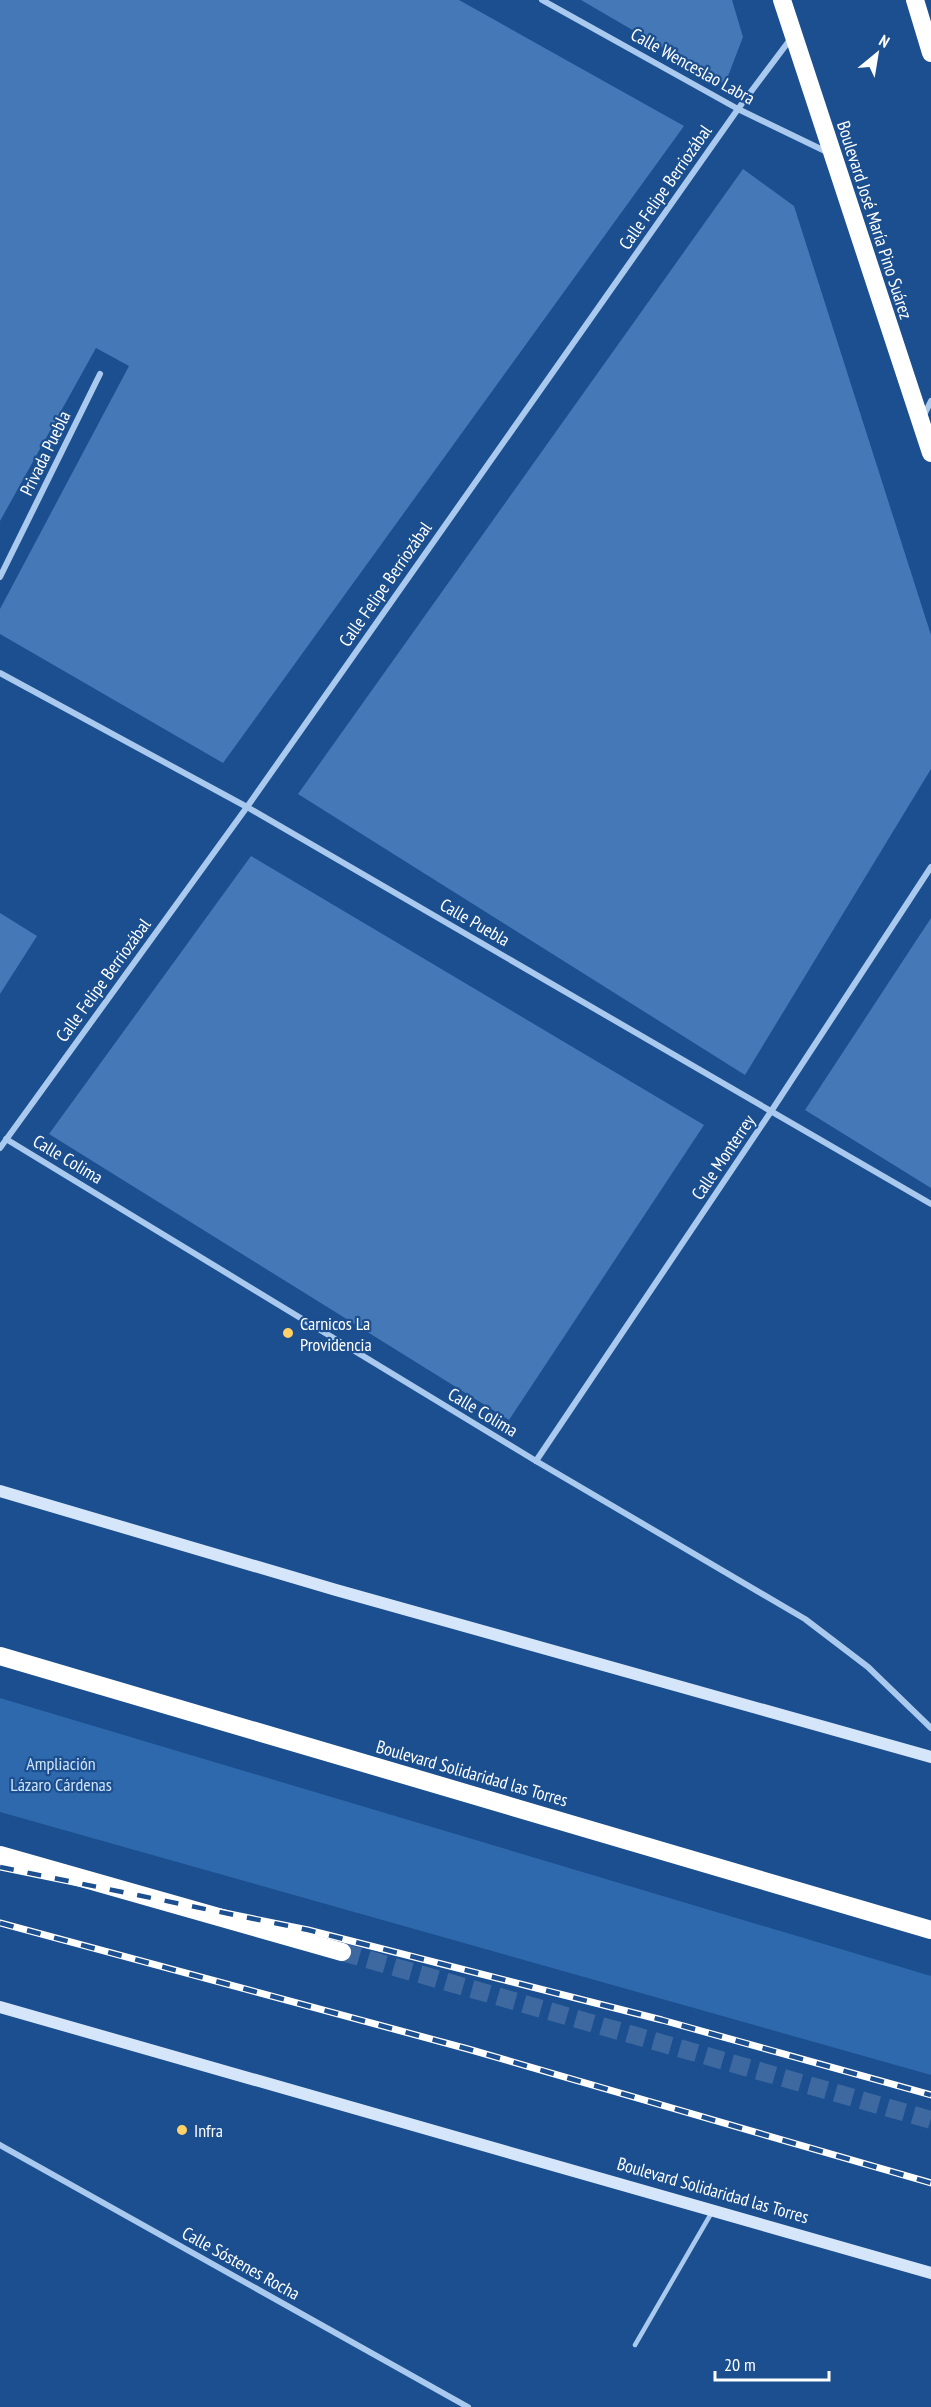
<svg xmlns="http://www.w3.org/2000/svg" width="931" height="2407" font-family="'PT Sans Narrow',sans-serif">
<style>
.green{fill:#2e69ad}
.building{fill:#4478b7}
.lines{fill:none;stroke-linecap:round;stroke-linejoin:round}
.highway-tunnel{stroke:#3d69a0;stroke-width:18;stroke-dasharray:18 9;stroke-linecap:butt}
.lane{stroke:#a9c9ee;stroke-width:4.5}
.street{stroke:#a9c9ee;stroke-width:6}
.secondary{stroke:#d6e6fa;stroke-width:12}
.highway{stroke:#fff;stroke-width:18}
.rail-casing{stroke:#fff;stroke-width:7}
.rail{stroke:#1b4f8f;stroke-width:4.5;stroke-dasharray:14;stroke-linecap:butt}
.poi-dot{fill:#ffd166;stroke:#1b4f8f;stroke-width:2}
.labels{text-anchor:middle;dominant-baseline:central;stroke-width:4.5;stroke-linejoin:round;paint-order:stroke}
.street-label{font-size:18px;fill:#fff;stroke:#1b4f8f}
.poi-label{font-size:18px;fill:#fff;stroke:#1b4f8f;text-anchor:start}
.park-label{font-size:18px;fill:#cfe3fa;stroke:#1b4f8f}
</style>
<rect width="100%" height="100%" fill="#1b4f8f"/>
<polygon class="green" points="0,1698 931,1976 931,2075 0,1812"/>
<g class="building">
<polygon points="0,0 459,0 684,126 223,763 0,634 0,609 129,366 96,348 0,521"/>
<polygon points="581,0 732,0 743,37 725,84"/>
<polygon points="743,169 794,206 931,635 931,769 745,1075 298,794"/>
<polygon points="251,856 704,1125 509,1420 49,1134"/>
<polygon points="0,913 37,936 0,994"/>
<polygon points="931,918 931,1188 805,1110"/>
</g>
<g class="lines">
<polyline class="highway-tunnel" points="342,1952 931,2120"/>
<polyline class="lane" points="635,2345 712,2212"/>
<g class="street">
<polyline points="542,0 738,109 827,152"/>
<polyline points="923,417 931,401"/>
<polyline points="0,577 100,374"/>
<polyline points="0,673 247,807 931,1204"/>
<polyline points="6,1139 536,1461 805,1619 868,1667 931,1728"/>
<polyline points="0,1148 247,807 738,109 792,37"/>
<polyline points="536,1461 772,1110 931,867"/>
<polyline points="0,2145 468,2407"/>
</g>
<g class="secondary">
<polyline points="0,1491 336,1590 931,1757"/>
<polyline points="0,2007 931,2273"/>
</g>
<g class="highway">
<polyline points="782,0 931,453"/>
<polyline points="915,0 931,53"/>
<polyline points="0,1656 931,1930"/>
<polyline points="0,1855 342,1952"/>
</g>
<g class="rail-casing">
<g id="rail">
<polyline points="0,1867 308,1930 662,2020 931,2095"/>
<polyline points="0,1923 468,2049 931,2183"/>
</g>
</g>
<use href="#rail" class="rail"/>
</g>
<g class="poi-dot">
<circle cx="288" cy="1333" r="6"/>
<circle cx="182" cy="2130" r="6"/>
</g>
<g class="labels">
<g class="street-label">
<text transform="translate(693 66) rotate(29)">Calle Wenceslao Labra</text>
<text transform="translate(665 187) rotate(-55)">Calle Felipe Berriozábal</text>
<text transform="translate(875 220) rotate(72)">Boulevard José María Pino Suárez</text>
<text transform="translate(45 453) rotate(-64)">Privada Puebla</text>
<text transform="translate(385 584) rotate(-55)">Calle Felipe Berriozábal</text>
<text transform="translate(475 922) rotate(30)">Calle Puebla</text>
<text transform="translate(103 980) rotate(-54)">Calle Felipe Berriozábal</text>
<text transform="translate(723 1157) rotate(-56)">Calle Monterrey</text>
<text transform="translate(68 1159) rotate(31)">Calle Colima</text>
<text transform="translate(483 1412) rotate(31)">Calle Colima</text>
<text transform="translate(472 1773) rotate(16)">Boulevard Solidaridad las Torres</text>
<text transform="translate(713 2190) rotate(16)">Boulevard Solidaridad las Torres</text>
<text transform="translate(241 2263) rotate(29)">Calle Sóstenes Rocha</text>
</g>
<g class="poi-label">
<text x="300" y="1323">Carnicos La<tspan x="300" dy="21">Providencia</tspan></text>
<text x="194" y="2130">Infra</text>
</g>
<g class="park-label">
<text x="61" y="1763">Ampliación<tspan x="61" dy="21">Lázaro Cárdenas</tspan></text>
</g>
</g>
<g transform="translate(877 54) rotate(30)" stroke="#1b4f8f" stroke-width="4.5" paint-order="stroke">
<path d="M0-4.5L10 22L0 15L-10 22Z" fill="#ffffff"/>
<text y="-9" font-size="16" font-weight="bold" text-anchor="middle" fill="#ffffff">N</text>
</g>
<path d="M715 2371v9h114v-9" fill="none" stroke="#ffffff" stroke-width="3"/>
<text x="724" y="2371" font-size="18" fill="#ffffff" stroke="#1b4f8f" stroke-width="4.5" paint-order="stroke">20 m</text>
</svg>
